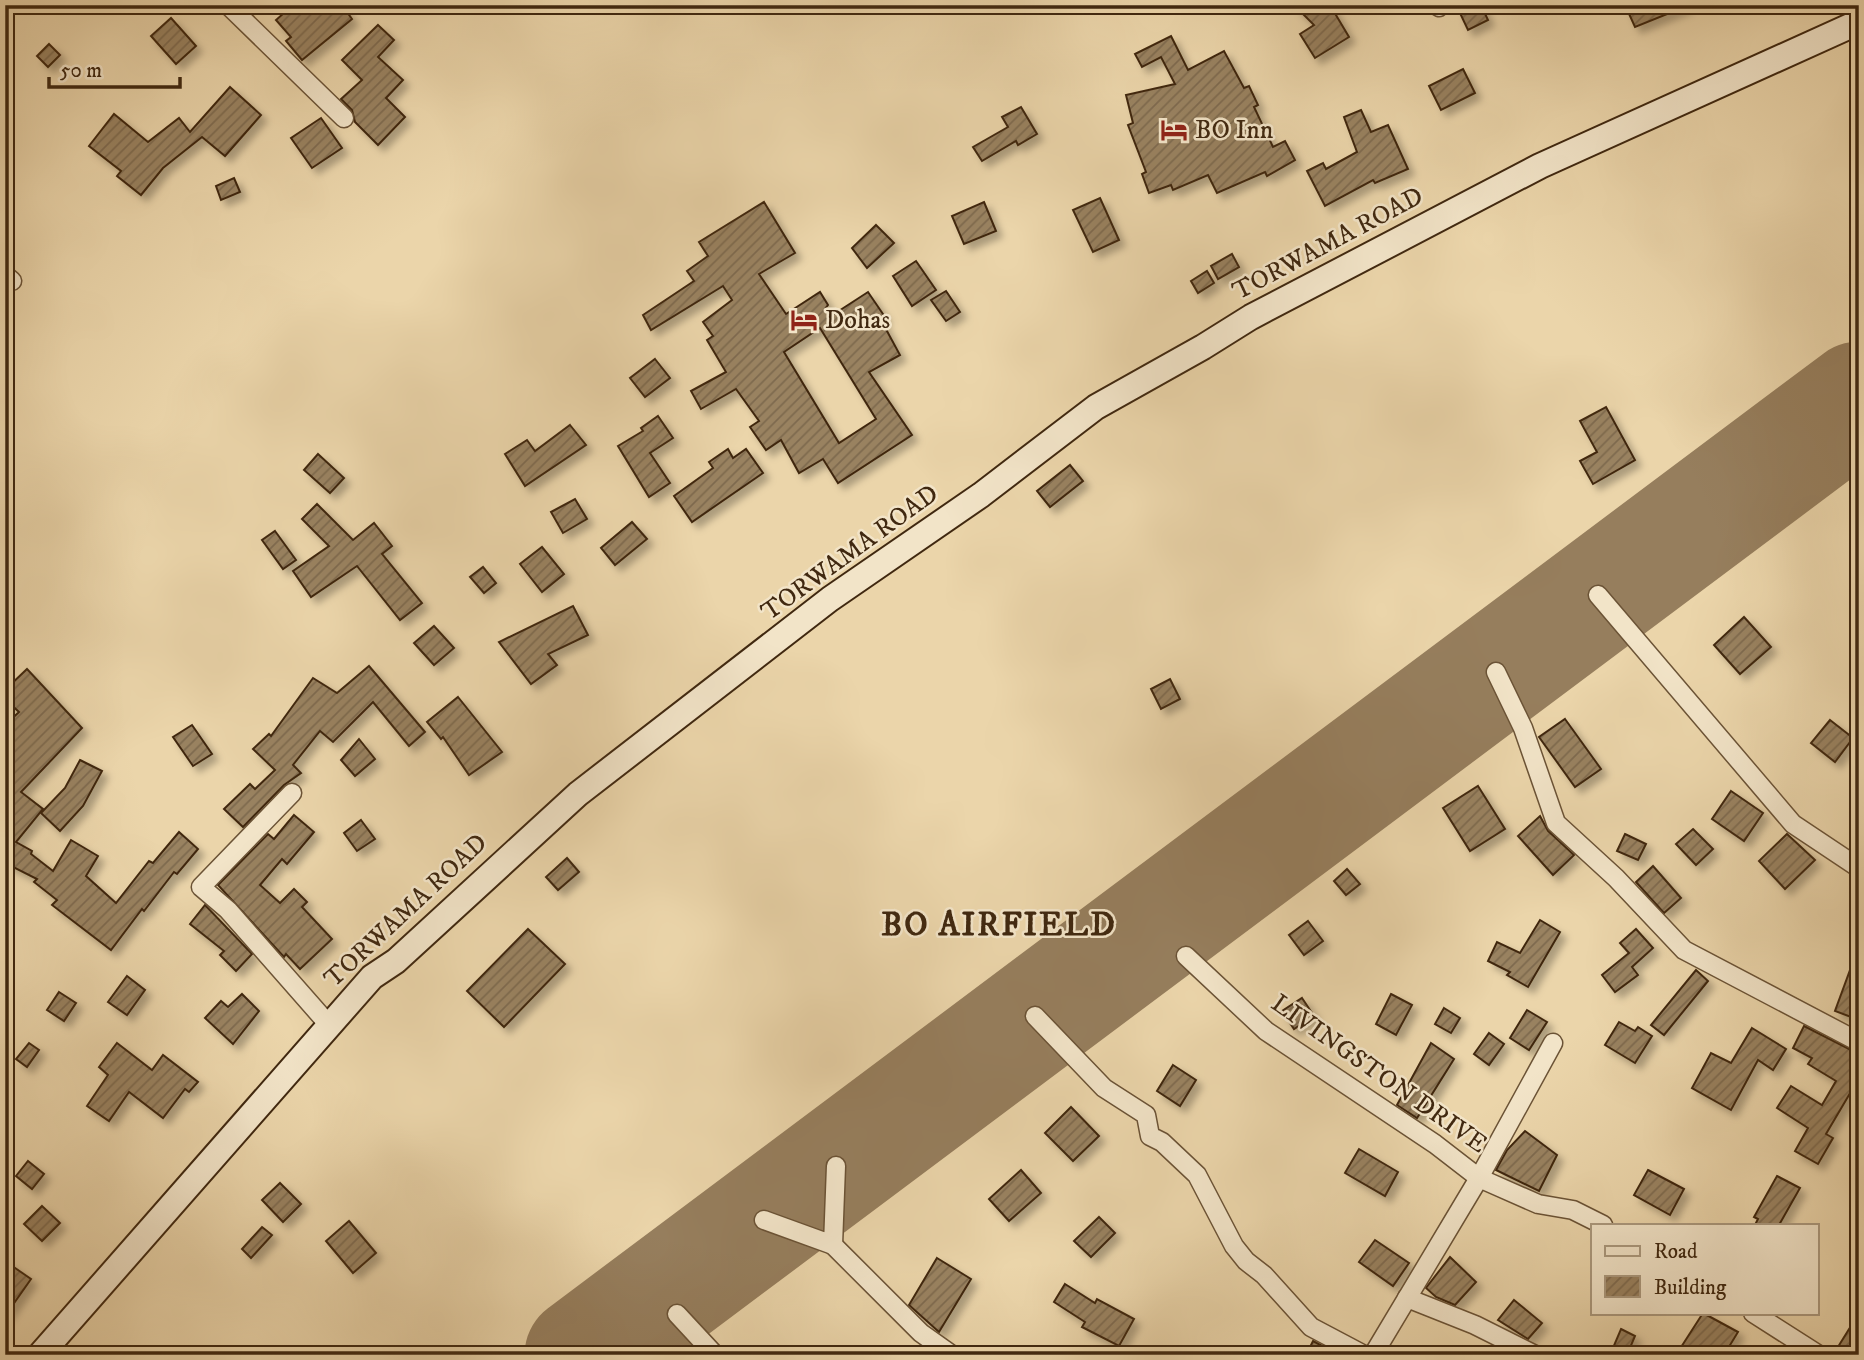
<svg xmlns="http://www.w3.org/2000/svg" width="1864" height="1360" font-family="'IM FELL DW Pica',serif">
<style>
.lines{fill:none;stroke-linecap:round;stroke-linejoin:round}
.runway{stroke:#967e5d;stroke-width:117}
.building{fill:url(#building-hatch);stroke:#402810;stroke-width:2;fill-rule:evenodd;filter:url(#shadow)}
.minor-casing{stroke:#6b5336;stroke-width:21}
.secondary-casing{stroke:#402810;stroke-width:28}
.minor{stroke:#f2e4c8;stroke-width:18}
.secondary{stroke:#f2e4c8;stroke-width:24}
.labels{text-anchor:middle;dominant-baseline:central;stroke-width:5;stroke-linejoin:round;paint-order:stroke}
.poi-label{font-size:26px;fill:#402810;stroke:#f2e4c8;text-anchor:start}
.street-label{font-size:26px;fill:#402810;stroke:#f2e4c8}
.district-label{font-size:33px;font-weight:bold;letter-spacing:2px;fill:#402810;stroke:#f2e4c8}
</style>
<defs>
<pattern id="building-hatch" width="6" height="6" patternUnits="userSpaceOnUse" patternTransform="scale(1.75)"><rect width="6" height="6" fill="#998260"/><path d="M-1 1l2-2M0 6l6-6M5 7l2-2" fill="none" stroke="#7e6a4e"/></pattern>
<filter id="shadow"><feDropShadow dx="6" dy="6" stdDeviation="3.5" flood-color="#0004"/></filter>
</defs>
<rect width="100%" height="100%" fill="#ebd5aa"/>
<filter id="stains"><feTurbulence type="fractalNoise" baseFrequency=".00286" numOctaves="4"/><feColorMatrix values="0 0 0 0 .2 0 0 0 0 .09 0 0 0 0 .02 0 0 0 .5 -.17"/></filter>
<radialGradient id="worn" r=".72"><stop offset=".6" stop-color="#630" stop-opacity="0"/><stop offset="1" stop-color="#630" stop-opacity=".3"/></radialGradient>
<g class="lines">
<polyline class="runway" points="583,1355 1859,400"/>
</g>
<g class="building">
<polygon points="293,5 342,5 352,19 302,60 286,41 291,37 276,20"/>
<polygon points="1294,5 1330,5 1349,37 1315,58 1300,34 1314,25"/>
<polygon points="1472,5 1481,5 1488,20 1468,30 1459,11"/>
<polygon points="1625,5 1687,5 1687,6 1635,27"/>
<polygon points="171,18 196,46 176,64 151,36"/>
<polygon points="378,25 394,40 378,57 403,80 386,98 405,117 378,145 355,122 352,110 341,99 362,80 342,60"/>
<polygon points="1171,36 1188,70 1224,51 1244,88 1249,86 1258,105 1254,107 1273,147 1285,141 1295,160 1267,176 1265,172 1217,193 1208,175 1173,190 1171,185 1149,193 1142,174 1146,172 1128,125 1133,123 1126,95 1175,84 1161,57 1142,67 1135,54"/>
<polygon points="49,44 60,55 48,67 37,56"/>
<polygon points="1463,69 1475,93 1441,110 1429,86"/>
<polygon points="230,87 261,115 225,156 202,137 163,168 141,195 117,176 121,171 89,146 114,114 148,142 179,118 190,132"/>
<polygon points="1021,107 1037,134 1018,145 1016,141 982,161 973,147 1008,127 1002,117"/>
<polygon points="1361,110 1371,132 1388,125 1408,169 1375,183 1373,180 1325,206 1307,171 1323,163 1326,169 1357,152 1344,117"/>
<polygon points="321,118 342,148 312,168 291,138"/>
<polygon points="234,178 240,192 221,200 216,186"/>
<polygon points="1100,198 1119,240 1093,252 1073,210"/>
<path d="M764,202L795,253L759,274L786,314L820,292L828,305L825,309L831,316L868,292L885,317L881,320L900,355L869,372L912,435L838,483L823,459L799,473L781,440L766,450L750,427L759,421L736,389L701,409L691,391L726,372L707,340L713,336L703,322L732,300L723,286L651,330L643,315L694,281L687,271L708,256L699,242ZM820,328L876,419L839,443L784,352Z"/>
<polygon points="984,202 996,231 964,244 952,216"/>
<polygon points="876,225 894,243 867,268 852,248"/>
<polygon points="1232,254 1239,267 1218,279 1211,266"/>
<polygon points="916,261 936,290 912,306 893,276"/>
<polygon points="1207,271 1214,283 1198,293 1191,281"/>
<polygon points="946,291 960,312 946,321 931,300"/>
<polygon points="655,359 670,378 645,397 630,378"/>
<polygon points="1606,407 1635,460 1593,484 1580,461 1597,452 1580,421"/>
<polygon points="658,416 673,438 650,453 670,483 649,497 618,446 643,431 641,428"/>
<polygon points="570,425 586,445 525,486 505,454 527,440 535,451"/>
<polygon points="728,449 733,458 746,449 763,473 692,522 674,496 713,468 709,462"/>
<polygon points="318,454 344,478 330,493 304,470"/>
<polygon points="1070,465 1083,481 1050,507 1037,491"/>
<polygon points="575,499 587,519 563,533 551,512"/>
<polygon points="317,504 353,540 374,523 392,546 382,554 422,603 400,620 357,566 311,597 293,571 329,546 302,519"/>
<polygon points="632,522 647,539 615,565 601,548"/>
<polygon points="275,531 296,560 283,569 262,540"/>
<polygon points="542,547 564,574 542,592 520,564"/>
<polygon points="483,567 496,583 484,593 470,577"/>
<polygon points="573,606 588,635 548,654 557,665 531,684 499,642"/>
<polygon points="1744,617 1771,647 1740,674 1714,645"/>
<polygon points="434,626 454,648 434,665 414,643"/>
<polygon points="369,666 425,732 409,746 373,702 333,742 320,731 293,765 301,773 284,785 243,827 224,809 250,784 255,789 275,770 253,749 269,734 271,736 313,678 337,693"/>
<polygon points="27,669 82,728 21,792 43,809 16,842 32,851 31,854 53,871 71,840 98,856 86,876 116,903 149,861 153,863 179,832 198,849 177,874 174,872 144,911 142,909 111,950 52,905 57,900 34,882 37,879 5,863 5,767 13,760 5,752 5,725 19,712 5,699 5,690"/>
<polygon points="1170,679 1180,699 1161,709 1151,689"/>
<polygon points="458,697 502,752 469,775 443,737 441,739 427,722"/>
<polygon points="1565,719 1601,769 1575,787 1539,737"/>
<polygon points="1830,720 1853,738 1835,762 1811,743"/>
<polygon points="192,725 212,754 193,766 173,737"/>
<polygon points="359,739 375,759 355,776 341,760"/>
<polygon points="80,760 102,771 83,806 60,831 41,813 65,788"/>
<polygon points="1478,786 1505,829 1470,851 1443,808"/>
<polygon points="1731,791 1763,813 1744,841 1712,819"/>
<polygon points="294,815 314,832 287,864 282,859 260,885 280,903 294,889 307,902 302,907 332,939 300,969 286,954 284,957 218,885 268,834 274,839"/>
<polygon points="1540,816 1548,831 1574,855 1553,875 1518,836"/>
<polygon points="361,820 375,839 357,851 344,833"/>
<polygon points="1693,829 1713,849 1696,865 1676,844"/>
<polygon points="1625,834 1646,844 1638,860 1617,851"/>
<polygon points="1787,834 1815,860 1785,889 1759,861"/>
<polygon points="567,858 579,872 558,890 546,877"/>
<polygon points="1653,866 1681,898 1664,913 1636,882"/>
<polygon points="1347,869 1360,884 1346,895 1334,881"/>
<polygon points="205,905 252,954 236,971 220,955 224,951 190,924"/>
<polygon points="1540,920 1560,932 1528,987 1507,975 1510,972 1488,961 1497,942 1520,953"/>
<polygon points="1308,921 1323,941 1304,955 1289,935"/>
<polygon points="528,929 565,964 504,1027 467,991"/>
<polygon points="1636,929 1653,948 1632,967 1638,975 1615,992 1602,975 1629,953 1620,943"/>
<polygon points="1857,951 1859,951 1859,1020 1835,1011"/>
<polygon points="1696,970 1708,981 1664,1035 1651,1025"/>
<polygon points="127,976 145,990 127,1015 108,1002"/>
<polygon points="59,992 76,1003 64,1021 47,1010"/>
<polygon points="242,994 259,1011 233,1044 205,1018 221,1001 228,1007"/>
<polygon points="1391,994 1412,1005 1396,1035 1376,1024"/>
<polygon points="1302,998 1314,1016 1294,1029 1282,1011"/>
<polygon points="1444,1008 1460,1018 1451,1033 1435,1024"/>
<polygon points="1527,1010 1547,1022 1529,1050 1510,1038"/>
<polygon points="1619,1022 1635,1031 1638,1027 1652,1036 1635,1063 1605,1045"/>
<polygon points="1804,1026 1859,1054 1859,1078 1826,1134 1833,1138 1818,1164 1795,1151 1808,1128 1777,1108 1791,1086 1822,1105 1836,1081 1808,1064 1812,1058 1793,1048"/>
<polygon points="1752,1028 1786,1049 1773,1070 1758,1060 1731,1110 1692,1088 1711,1053 1731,1063"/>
<polygon points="1489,1033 1504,1044 1489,1065 1474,1054"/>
<polygon points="29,1043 39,1050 27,1067 16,1059"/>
<polygon points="117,1043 152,1070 163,1055 198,1082 189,1092 185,1089 163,1118 129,1092 109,1121 87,1106 108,1075 99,1067"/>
<polygon points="1431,1043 1454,1059 1417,1118 1397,1105"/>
<polygon points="1173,1065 1196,1080 1180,1106 1157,1091"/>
<polygon points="1071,1107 1099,1136 1073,1161 1045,1133"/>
<polygon points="1525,1131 1557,1155 1539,1191 1496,1170 1507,1150"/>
<polygon points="1359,1149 1398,1172 1385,1196 1345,1173"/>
<polygon points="28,1161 44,1174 32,1189 16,1176"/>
<polygon points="1021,1170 1041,1193 1009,1221 989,1199"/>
<polygon points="1648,1170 1684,1189 1670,1215 1634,1195"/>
<polygon points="1777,1176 1800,1188 1779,1225 1755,1225 1758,1219 1754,1217"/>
<polygon points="280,1183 301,1204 283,1222 262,1200"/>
<polygon points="42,1206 60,1223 42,1241 24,1224"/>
<polygon points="1099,1217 1115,1233 1091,1257 1074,1241"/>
<polygon points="349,1221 376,1253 353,1273 326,1241"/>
<polygon points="262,1227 272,1235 251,1258 242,1249"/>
<polygon points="1375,1240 1409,1263 1393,1286 1359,1262"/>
<polygon points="1450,1257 1476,1282 1455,1305 1436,1297 1426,1288"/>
<polygon points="937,1258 971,1279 939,1332 909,1305"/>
<polygon points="5,1261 31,1279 5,1316"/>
<polygon points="1065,1284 1095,1303 1097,1299 1134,1319 1119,1346 1082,1327 1085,1322 1054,1302"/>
<polygon points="1514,1300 1542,1323 1528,1339 1498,1320"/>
<polygon points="1703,1313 1738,1332 1724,1355 1676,1355"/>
<polygon points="1859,1313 1859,1355 1833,1355"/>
<polygon points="1621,1329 1635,1336 1627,1355 1610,1355"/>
<polygon points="1313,1341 1339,1355 1306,1355"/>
</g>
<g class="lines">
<g class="minor-casing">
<g id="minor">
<polyline points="228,5 344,118"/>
<polyline points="1438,5 1439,7"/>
<polyline points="5,275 12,281"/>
<polyline points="1598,595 1793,824 1859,868"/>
<polyline points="1496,672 1523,728 1556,823 1616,878 1684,950 1859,1042"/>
<polyline points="292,793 201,887 228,910 329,1025"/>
<polyline points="1186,956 1266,1031 1435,1144 1479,1178 1538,1204 1573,1210 1603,1225"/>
<polyline points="1035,1016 1104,1088 1146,1115 1150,1136 1162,1142 1197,1175 1234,1246 1246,1261 1264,1275 1311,1327 1364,1355"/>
<polyline points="764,1220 833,1245 836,1166"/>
<polyline points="833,1245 921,1333 952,1355"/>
<polyline points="1407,1298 1475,1325 1535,1355"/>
<polyline points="1753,1313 1819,1355"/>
<polyline points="677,1314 715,1355"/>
<polyline points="1373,1355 1479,1178 1553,1043"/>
</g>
</g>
<g class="secondary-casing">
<polyline id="secondary" points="40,1355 372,977 396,961 578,794 830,599 981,495 1096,407 1203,347 1251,317 1540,166 1859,22"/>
</g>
<use href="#minor" class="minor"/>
<use href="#secondary" class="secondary"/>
</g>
<defs>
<g id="hotel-bare" transform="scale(2.1)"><path d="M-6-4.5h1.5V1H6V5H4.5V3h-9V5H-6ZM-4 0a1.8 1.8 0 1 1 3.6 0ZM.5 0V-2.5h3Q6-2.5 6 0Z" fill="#8f2418" stroke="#f2e4c8" stroke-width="2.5" paint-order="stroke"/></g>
</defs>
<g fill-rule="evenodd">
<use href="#hotel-bare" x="1174" y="130"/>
<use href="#hotel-bare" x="804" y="320"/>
</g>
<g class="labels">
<g class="poi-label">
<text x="1195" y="130">BO Inn</text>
<text x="825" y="320">Dohas</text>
</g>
<g class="street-label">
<text transform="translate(1328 244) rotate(-28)">TORWAMA ROAD</text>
<text transform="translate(850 553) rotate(-36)">TORWAMA ROAD</text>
<text transform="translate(406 911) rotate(-43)">TORWAMA ROAD</text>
<text transform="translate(1379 1074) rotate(35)">LIVINGSTON DRIVE</text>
</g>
<g class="district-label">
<text x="999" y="925">BO AIRFIELD</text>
</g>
</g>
<rect width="1864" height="1360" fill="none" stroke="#ebd5aa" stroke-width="28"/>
<rect x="7" y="7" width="1850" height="1346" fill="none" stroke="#402810" stroke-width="3.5"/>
<rect x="14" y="14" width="1836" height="1332" fill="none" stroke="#402810" stroke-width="2"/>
<rect x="1591" y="1224" width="228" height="91" fill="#f2e4c8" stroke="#ab997e" stroke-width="2"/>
<rect x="1605" y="1246" width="35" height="10" fill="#f2e4c8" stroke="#ab997e" stroke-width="2"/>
<text x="1654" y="1258" font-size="21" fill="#402810">Road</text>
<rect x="1605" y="1276" width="35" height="21" fill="url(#building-hatch)" stroke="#ab997e" stroke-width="2"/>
<text x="1654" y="1294" font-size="21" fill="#402810">Building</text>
<path d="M49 77v10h131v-10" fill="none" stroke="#402810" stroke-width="3.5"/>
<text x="60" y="77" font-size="21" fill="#402810" stroke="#f2e4c8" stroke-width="5" paint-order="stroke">50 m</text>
<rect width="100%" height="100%" filter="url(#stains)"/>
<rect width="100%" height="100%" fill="url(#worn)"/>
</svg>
